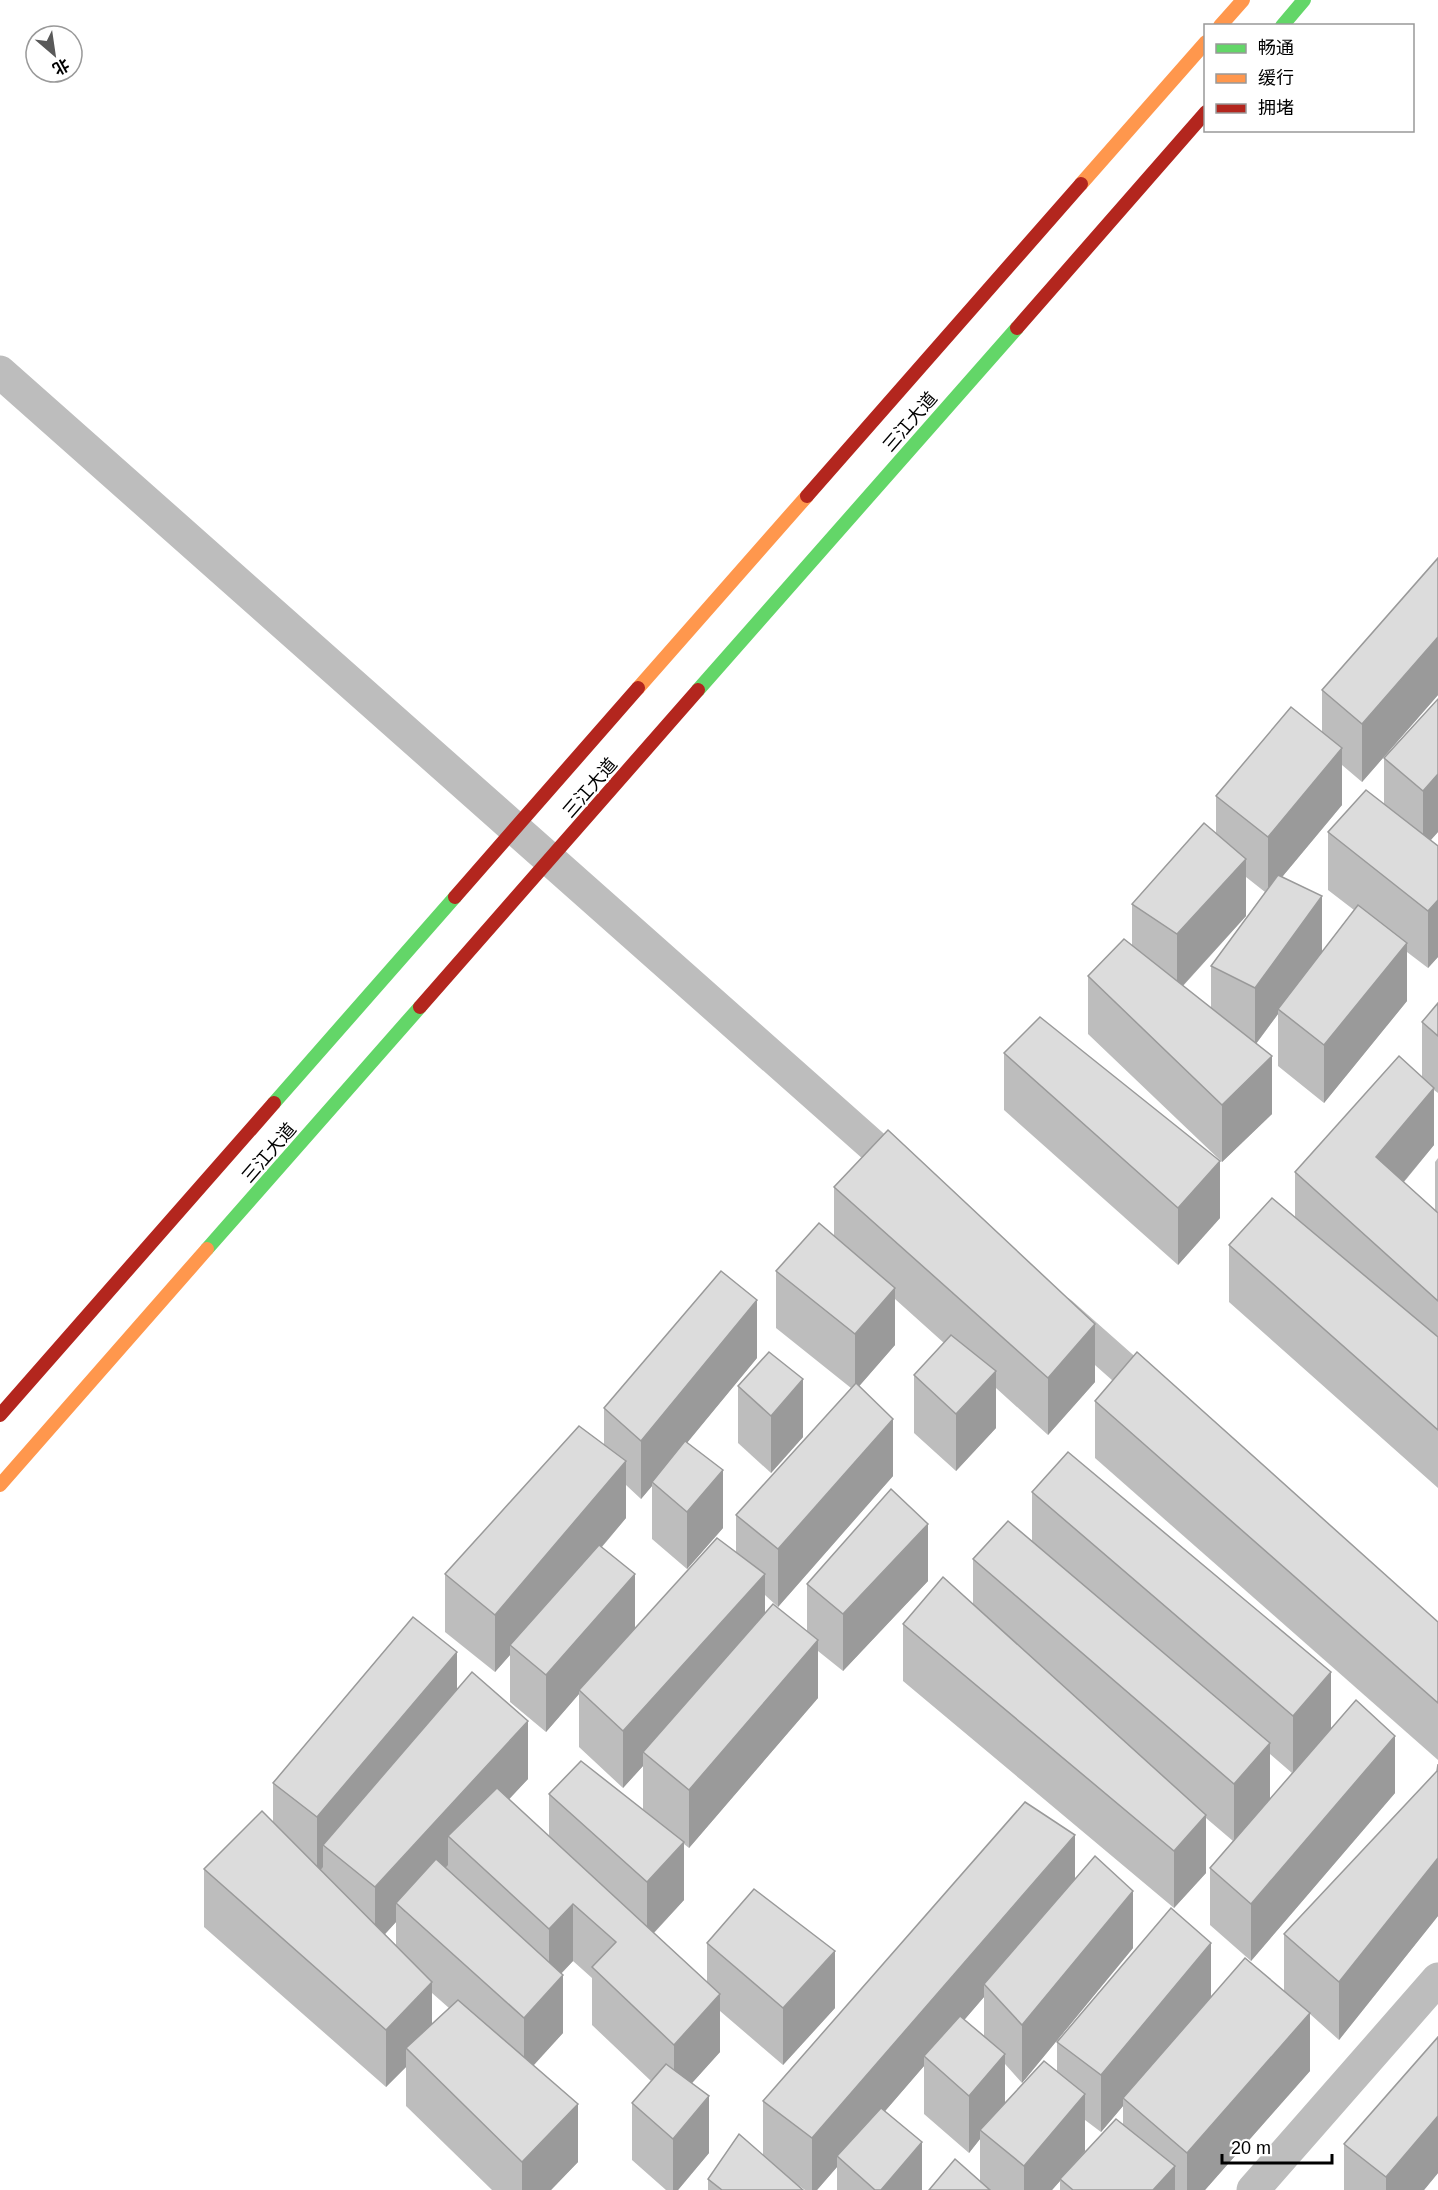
<svg xmlns="http://www.w3.org/2000/svg" width="1438" height="2190" font-family="Arial,'Noto Sans SC',sans-serif">
<style>
.lines{fill:none;stroke-linecap:round;stroke-linejoin:round}
.street{stroke:#bdbdbd;stroke-width:33}
.fast{stroke:#63d668;stroke-width:14}
.slow{stroke:#ff974d;stroke-width:14}
.jam{stroke:#b3261e;stroke-width:14}
.wall{fill:#bdbdbd;fill-rule:evenodd}
.shaded-wall{fill:#9a9a9a}
.building{fill:#dcdcdc;stroke:#9a9a9a;stroke-width:1.5}
.labels{text-anchor:middle;dominant-baseline:central;stroke-width:5;stroke-linejoin:round;paint-order:stroke}
.street-label{font-size:18px;fill:#000;stroke:#fff}
</style>
<rect width="100%" height="100%" fill="#fff"/>
<g class="lines">
<g class="street">
<polyline points="0,372 908,1177"/>
<polyline points="1061,1313 1157,1398"/>
<polyline points="1253,2190 1438,1979"/>
</g>
<g class="fast">
<polyline points="1282,26 1304,0"/>
<polyline points="698,690 1017,328"/>
<polyline points="274,1103 455,897"/>
<polyline points="207,1249 420,1007"/>
</g>
<g class="slow">
<polyline points="1220,26 1243,0"/>
<polyline points="1081,184 1206,42"/>
<polyline points="638,688 807,496"/>
<polyline points="0,1485 207,1249"/>
</g>
<g class="jam">
<polyline points="1017,328 1206,112"/>
<polyline points="807,496 1081,184"/>
<polyline points="455,897 638,688"/>
<polyline points="420,1007 698,690"/>
<polyline points="0,1415 274,1103"/>
</g>
</g>
<g class="wall">
<path d="M1438,558V695L1362,782L1342,765V805L1282,877L1322,952L1354,910L1328,890V832L1384,804V758L1438,699V832L1430,840L1438,846V957L1428,968L1407,952V1001L1324,1103L1278,1066V1014L1256,1044L1272,1114L1222,1162L1088,1034V976L1132,945V904L1216,833V796L1322,732V690ZM1246,877L1265,892L1211,966V1008L1183,986L1246,916Z"/>
<polygon points="1438,1003 1438,1093 1434,1090 1434,1145 1404,1182 1435,1210 1435,1162 1438,1158 1438,1488 1229,1302 1229,1245 1295,1217 1295,1172 1422,1076 1422,1022"/>
<polygon points="1004,1053 1220,1218 1178,1265 1004,1110"/>
<path d="M834,1187L1095,1382L1048,1435L996,1388V1428L956,1471L914,1433V1375L944,1343L895,1299V1345L859,1386L893,1476L778,1607L765,1595V1614L807,1631V1584L928,1581L843,1671L818,1651V1698L689,1848L684,1844V1900L654,1933L707,1982V1943L835,2008L783,2065L720,2011V2052L692,2083L709,2153L678,2190H666L632,2160V2103L651,2081L592,2025V1978L573,1961L561,1974L563,2033L533,2065L578,2162L551,2190H492L406,2106V2067L386,2087L204,1927V1869L273,1822V1783L457,1690L528,1779L508,1799L549,1837V1794L658,1822L643,1809V1766L623,1788L579,1747V1694L546,1732L510,1702V1655L495,1672L445,1632V1574L604,1444V1408L757,1358L687,1442L723,1528L687,1569L652,1539V1486L641,1499L626,1485V1518L602,1547L635,1629L736,1553V1515L851,1388L776,1328V1271L834,1236ZM396,1922V1945L385,1934ZM432,1993L449,2008L432,2024Z"/>
<polygon points="738,1386 803,1437 771,1473 738,1443"/>
<polygon points="1095,1401 1438,1622 1438,1760 1095,1458"/>
<path d="M1032,1492L1331,1729L1395,1793L1251,1961L1210,1925V1868L1233,1841L1206,1818V1873L1174,1908L903,1681V1624L973,1605V1559L1032,1541ZM1270,1754L1292,1773L1270,1799Z"/>
<path d="M1438,1764V1916L1339,2040L1310,2014V2071L1205,2190H1060V2181L1052,2190H929L980,2181V2139L969,2153L924,2114V2066L885,2111L922,2190H837V2167L817,2190H805L790,2179L803,2190H708V2179L763,2155V2101L1075,1880L1133,1948L1022,2083L1005,2064V2103L1057,2072V2042L1211,1997L1284,1991V1934L1437,1771ZM984,1997V2036L964,2020ZM1123,2106V2124L1085,2151V2120L1101,2132Z"/>
<polygon points="1438,2037 1438,2173 1424,2190 1344,2190 1344,2144"/>
</g>
<g class="shaded-wall">
<polygon points="1438,637 1438,695 1362,782 1362,724"/>
<polygon points="1342,748 1342,805 1268,894 1268,837"/>
<polygon points="1438,774 1438,832 1423,849 1423,791"/>
<polygon points="1246,859 1246,916 1177,992 1177,934"/>
<polygon points="1322,896 1322,954 1278,1009 1278,1014 1255,1045 1255,988"/>
<polygon points="1438,900 1438,957 1428,968 1428,911"/>
<polygon points="1407,943 1407,1001 1324,1103 1324,1045"/>
<polygon points="1272,1056 1272,1114 1222,1162 1222,1105"/>
<polygon points="1434,1088 1434,1145 1376,1215 1376,1157"/>
<polygon points="1220,1161 1220,1218 1178,1265 1178,1208"/>
<polygon points="895,1288 895,1345 855,1391 855,1334"/>
<polygon points="757,1300 757,1358 654,1483 652,1482 652,1486 641,1499 641,1441"/>
<polygon points="1095,1324 1095,1382 1048,1435 1048,1378"/>
<polygon points="996,1371 996,1428 956,1471 956,1414"/>
<polygon points="803,1379 803,1437 771,1473 771,1416"/>
<polygon points="893,1419 893,1476 778,1607 778,1549"/>
<polygon points="626,1461 626,1518 515,1649 510,1645 510,1655 495,1672 495,1615"/>
<polygon points="723,1470 723,1528 687,1569 687,1512"/>
<polygon points="928,1524 928,1581 843,1671 843,1614"/>
<polygon points="635,1574 635,1632 579,1690 579,1694 546,1732 546,1675"/>
<polygon points="765,1574 765,1632 643,1752 643,1766 623,1788 623,1731"/>
<polygon points="818,1640 818,1698 689,1848 689,1790"/>
<polygon points="457,1652 457,1710 323,1845 323,1867 317,1874 317,1817"/>
<polygon points="1331,1672 1331,1730 1293,1774 1293,1716"/>
<polygon points="528,1721 528,1779 463,1849 448,1836 448,1865 405,1912 396,1903 396,1922 375,1945 375,1887"/>
<polygon points="1395,1736 1395,1793 1251,1961 1251,1904"/>
<polygon points="1270,1743 1270,1801 1234,1841 1234,1784"/>
<polygon points="1206,1815 1206,1873 1174,1908 1174,1851"/>
<polygon points="1075,1835 1075,1893 984,1984 984,1997 929,2061 924,2056 924,2066 842,2161 837,2156 837,2167 817,2190 812,2190 812,2138"/>
<polygon points="684,1842 684,1900 647,1940 647,1882"/>
<polygon points="1438,1858 1438,1916 1339,2040 1339,1982"/>
<polygon points="1133,1891 1133,1948 1022,2083 1022,2025"/>
<polygon points="573,1904 573,1961 549,1986 549,1929"/>
<polygon points="1211,1943 1211,2000 1123,2098 1123,2106 1101,2132 1101,2075"/>
<polygon points="835,1951 835,2008 783,2065 783,2008"/>
<polygon points="563,1975 563,2033 524,2076 524,2018"/>
<polygon points="432,1982 432,2039 406,2048 406,2067 386,2087 386,2030"/>
<polygon points="720,1994 720,2052 674,2103 674,2045"/>
<polygon points="1310,2013 1310,2071 1205,2190 1187,2190 1187,2153"/>
<polygon points="1005,2054 1005,2111 980,2130 980,2139 969,2153 969,2096"/>
<polygon points="1085,2094 1085,2151 1060,2179 1060,2181 1052,2190 1024,2190 1024,2166"/>
<polygon points="709,2096 709,2153 678,2190 673,2190 673,2139"/>
<polygon points="578,2104 578,2162 551,2190 522,2190 522,2162"/>
<polygon points="1438,2116 1438,2173 1424,2190 1386,2190 1386,2177"/>
<polygon points="922,2142 922,2190 881,2190"/>
<polygon points="1175,2166 1175,2190 1153,2190"/>
</g>
<g class="building">
<polygon points="1438,558 1438,637 1362,724 1322,690"/>
<polygon points="1438,699 1438,774 1423,791 1384,758"/>
<polygon points="1291,707 1342,748 1268,837 1216,796"/>
<polygon points="1366,790 1438,846 1438,900 1428,911 1328,832"/>
<polygon points="1204,823 1246,859 1177,934 1132,904"/>
<polygon points="1278,875 1322,896 1255,988 1211,966"/>
<polygon points="1358,905 1407,943 1324,1045 1278,1009"/>
<polygon points="1124,939 1272,1056 1222,1105 1088,976"/>
<polygon points="1438,1003 1438,1036 1422,1022"/>
<polygon points="1040,1017 1220,1161 1178,1208 1004,1053"/>
<polygon points="1399,1056 1434,1088 1376,1157 1438,1213 1438,1301 1295,1172"/>
<polygon points="888,1130 1095,1324 1048,1378 834,1187"/>
<polygon points="1272,1198 1438,1337 1438,1430 1229,1245"/>
<polygon points="819,1223 895,1288 855,1334 776,1271"/>
<polygon points="721,1271 757,1300 641,1441 604,1408"/>
<polygon points="951,1335 996,1371 956,1414 914,1375"/>
<polygon points="769,1352 803,1379 771,1416 738,1386"/>
<polygon points="1137,1352 1438,1622 1438,1703 1095,1401"/>
<polygon points="856,1383 893,1419 778,1549 736,1515"/>
<polygon points="579,1426 626,1461 495,1615 445,1574"/>
<polygon points="685,1441 723,1470 687,1512 652,1482"/>
<polygon points="1068,1452 1331,1672 1293,1716 1032,1492"/>
<polygon points="891,1489 928,1524 843,1614 807,1584"/>
<polygon points="1008,1521 1270,1743 1234,1784 973,1559"/>
<polygon points="717,1538 765,1574 623,1731 579,1690"/>
<polygon points="599,1545 635,1574 546,1675 510,1645"/>
<polygon points="943,1577 1206,1815 1174,1851 903,1624"/>
<polygon points="773,1604 818,1640 689,1790 643,1752"/>
<polygon points="413,1617 457,1652 317,1817 273,1783"/>
<polygon points="472,1672 528,1721 375,1887 323,1845"/>
<polygon points="1356,1700 1395,1736 1251,1904 1210,1868"/>
<polygon points="581,1761 684,1842 647,1882 549,1794"/>
<polygon points="1438,1764 1438,1858 1339,1982 1284,1934 1437,1771"/>
<polygon points="497,1788 720,1994 674,2045 592,1967 616,1942 573,1904 549,1929 448,1836"/>
<polygon points="1025,1802 1075,1835 812,2138 763,2101"/>
<polygon points="262,1811 432,1982 386,2030 204,1869"/>
<polygon points="1095,1856 1133,1891 1022,2025 984,1984"/>
<polygon points="436,1859 563,1975 524,2018 396,1903"/>
<polygon points="754,1889 835,1951 783,2008 707,1943"/>
<polygon points="1171,1908 1211,1943 1101,2075 1057,2042"/>
<polygon points="1245,1958 1310,2013 1187,2153 1123,2098"/>
<polygon points="458,2000 578,2104 522,2162 406,2048"/>
<polygon points="960,2016 1005,2054 969,2096 924,2056"/>
<polygon points="1438,2037 1438,2116 1386,2177 1344,2144"/>
<polygon points="1044,2061 1085,2094 1024,2166 980,2130"/>
<polygon points="666,2064 709,2096 673,2139 632,2103"/>
<polygon points="881,2108 922,2142 881,2190 875,2190 837,2156"/>
<polygon points="1116,2119 1175,2166 1153,2190 1073,2190 1060,2179"/>
<polygon points="739,2134 803,2190 722,2190 708,2179"/>
<polygon points="955,2159 990,2190 929,2190"/>
</g>
<g class="labels">
<g class="street-label">
<text transform="translate(910 422) rotate(-49)">三江大道</text>
<text transform="translate(590 788) rotate(-49)">三江大道</text>
<text transform="translate(269 1153) rotate(-49)">三江大道</text>
</g>
</g>
<rect x="1204" y="24" width="210" height="108" fill="#ffffff" stroke="#999999" stroke-width="1.5"/>
<rect x="1216" y="44" width="30" height="9" fill="#63d668" stroke="#999999" stroke-width="1.5"/>
<text x="1258" y="54" font-size="18" fill="#000000">畅通</text>
<rect x="1216" y="74" width="30" height="9" fill="#ff974d" stroke="#999999" stroke-width="1.5"/>
<text x="1258" y="84" font-size="18" fill="#000000">缓行</text>
<rect x="1216" y="104" width="30" height="9" fill="#b3261e" stroke="#999999" stroke-width="1.5"/>
<text x="1258" y="114" font-size="18" fill="#000000">拥堵</text>
<g transform="translate(54 54) rotate(151)"><circle r="28" fill="#ffffff" stroke="#999999" stroke-width="1.5"/>
<path d="M0-4.5L10 22L0 15L-10 22Z" fill="#595959"/>
<text y="-9" font-size="16" font-weight="bold" text-anchor="middle" fill="#000000">北</text>
</g>
<path d="M1222 2154v9h110v-9" fill="none" stroke="#000000" stroke-width="3"/>
<text x="1231" y="2154" font-size="18" fill="#000000" stroke="#ffffff" stroke-width="4.5" paint-order="stroke">20 m</text>
</svg>
